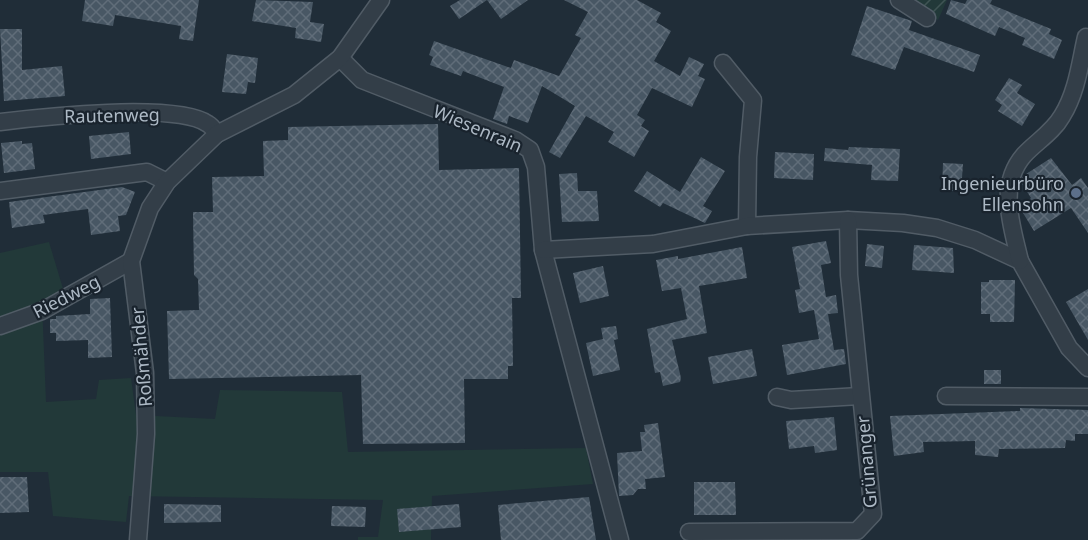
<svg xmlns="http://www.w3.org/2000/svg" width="1088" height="540" font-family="'Noto Sans',sans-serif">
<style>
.green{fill:#223939}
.garden{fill:url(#garden-furrows)}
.building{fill:url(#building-cross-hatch)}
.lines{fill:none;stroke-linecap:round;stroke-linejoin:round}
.minor-casing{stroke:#515c66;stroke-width:19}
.minor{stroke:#333e48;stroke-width:16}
.service-dot{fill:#5c6f8a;stroke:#19232d;stroke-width:2}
.labels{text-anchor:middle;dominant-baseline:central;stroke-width:4.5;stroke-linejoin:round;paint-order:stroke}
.street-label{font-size:18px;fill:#adb9c5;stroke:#19232d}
.poi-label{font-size:18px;fill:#adb9c5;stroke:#19232d;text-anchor:end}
</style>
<defs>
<pattern id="garden-furrows" width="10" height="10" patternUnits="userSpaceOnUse" patternTransform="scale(1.5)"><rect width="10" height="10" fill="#223939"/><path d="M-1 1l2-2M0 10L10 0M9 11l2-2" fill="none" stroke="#3f5454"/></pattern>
<pattern id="building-cross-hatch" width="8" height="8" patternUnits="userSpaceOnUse" patternTransform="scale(1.5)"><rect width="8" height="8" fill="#485764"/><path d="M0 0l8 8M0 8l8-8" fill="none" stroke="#606d79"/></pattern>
</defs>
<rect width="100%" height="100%" fill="#202d38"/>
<polygon class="green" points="49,242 64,292 42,302 46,402 96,399 99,380 131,378 136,415 215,419 220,390 342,392 348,452 586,448 593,484 432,496 431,540 358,540 358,537 378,537 383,500 129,496 126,522 53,516 48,472 0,472 0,253"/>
<polygon class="garden" points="908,0 947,0 938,20"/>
<g class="building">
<polygon points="85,0 199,0 193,41 179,39 181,26 115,15 113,26 82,21"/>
<polygon points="256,0 313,2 310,22 324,24 321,42 295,38 296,28 252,21"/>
<polygon points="460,0 487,0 459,19 450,6"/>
<polygon points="487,0 528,0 501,19"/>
<polygon points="564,0 637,0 661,13 656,22 671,31 654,61 680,76 689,57 704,64 698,76 705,79 692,107 652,88 637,115 645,120 641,126 649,131 634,157 608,142 614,132 586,116 560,158 549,152 575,106 542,86 528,123 509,116 507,124 493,119 504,87 463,71 461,76 430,65 433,57 429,55 434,41 511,68 514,60 559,76 581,38 575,35 588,12"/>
<polygon points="951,0 965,4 967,0 992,0 990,4 1051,29 1049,34 1062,40 1054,59 1022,45 1025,38 999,27 995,36 946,14"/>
<polygon points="867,6 912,21 909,30 980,55 974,72 904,47 895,70 851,55"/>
<polygon points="0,29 22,29 22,70 62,66 65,96 4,101"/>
<polygon points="227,54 258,58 255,83 248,82 246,94 222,92"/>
<polygon points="1009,78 1022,85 1017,93 1035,104 1022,126 998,111 1002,105 995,100"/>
<polygon points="438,124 439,170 519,168 521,298 512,298 513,366 508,366 508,379 464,379 465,443 363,444 361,375 169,379 167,311 199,310 198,279 194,275 193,212 213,212 212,177 264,176 263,141 288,140 288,127"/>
<polygon points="129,132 131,154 91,159 89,136"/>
<polygon points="22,141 22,144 32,143 35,169 4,173 1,143"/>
<polygon points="849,147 900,149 898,181 871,180 872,165 824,161 825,148 848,150"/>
<polygon points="775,152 814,154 813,180 774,178"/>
<polygon points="701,157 725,171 703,206 712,211 705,223 663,203 660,207 634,191 647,171 680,192"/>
<polygon points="1051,158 1072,185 1081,178 1088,188 1088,233 1071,208 1034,231 1020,208 1031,198 1021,182 1023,176"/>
<polygon points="943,163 963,164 961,191 942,191"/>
<polygon points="577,173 578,191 597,191 599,221 562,222 559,174"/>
<polygon points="122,187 135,192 126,215 118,216 120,231 91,235 88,209 43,215 45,223 12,228 9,202"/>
<polygon points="826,241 831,263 821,265 826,297 836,295 838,313 828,314 834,350 844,349 846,364 787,375 782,345 819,339 814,310 799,313 795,290 800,289 792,247"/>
<polygon points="867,244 884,246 882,268 865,266"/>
<polygon points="914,245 953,248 954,273 912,270"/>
<polygon points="742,247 747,278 699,286 707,333 672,340 681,378 680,382 663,386 660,372 655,373 647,329 687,319 681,288 662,291 656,260 678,256 678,259"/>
<polygon points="603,266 609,296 580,303 573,273"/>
<polygon points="989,280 1015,280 1014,322 990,322 990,314 981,314 981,282 989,282"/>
<polygon points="1088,289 1088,340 1066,302"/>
<polygon points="110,298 112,357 88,358 88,340 56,341 56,333 50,333 50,319 56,319 56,316 90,314 90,299"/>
<polygon points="616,326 618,339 614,340 620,370 593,376 586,343 603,339 601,328"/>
<polygon points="752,349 757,376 713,384 708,357"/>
<rect x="984" y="370" width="17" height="14"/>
<polygon points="1020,408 1088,410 1088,434 1075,434 1075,441 1066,440 1065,448 999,449 998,457 975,455 975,441 923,442 924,452 894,456 890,416 1020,411"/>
<polygon points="834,417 837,450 815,453 814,446 789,449 786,421"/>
<polygon points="658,423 665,477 645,479 646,489 638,489 633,495 619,496 617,453 642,451 640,432 645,432 644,425"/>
<polygon points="0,477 27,477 29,512 0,513"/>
<polygon points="694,482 735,482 736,515 694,515"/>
<polygon points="589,497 596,540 501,540 498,505"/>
<polygon points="164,504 221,505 221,522 164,523"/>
<polygon points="459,504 461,527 399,532 397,509"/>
<polygon points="332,506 366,507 365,527 331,526"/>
</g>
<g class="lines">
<g class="minor-casing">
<g id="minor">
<polyline points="899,0 927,18"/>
<polyline points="340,58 362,80 515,140 530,150 536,167 543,250 620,540"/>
<polyline points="723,63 753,100 748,157 747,226"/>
<path d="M0,122C41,117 177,102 208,124C212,126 215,131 217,134"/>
<polyline points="0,191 147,172 167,182"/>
<polyline points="543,250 653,244 747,226 848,220 903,223 937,228 975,240 1020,261 1069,348 1088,368"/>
<path d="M1020,261C1012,226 997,186 1024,155C1036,142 1053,132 1062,116C1077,92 1080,63 1086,37"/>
<polyline points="0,326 42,311 131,261"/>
<polyline points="946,396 1088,397"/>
<polyline points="777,397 791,400 860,396"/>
<polyline points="689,532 857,531 873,514 849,275 848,220"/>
<polyline points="138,540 146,434 145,373 131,261 150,208 167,182 217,134 294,95 340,58 381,0"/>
</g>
</g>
<use href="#minor" class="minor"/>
</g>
<circle class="service-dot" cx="1076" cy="193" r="6"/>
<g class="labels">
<g class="street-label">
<text transform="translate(112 115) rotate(-1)">Rautenweg</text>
<text transform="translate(478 128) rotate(23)">Wiesenrain</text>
<text transform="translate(66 296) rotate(-27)">Riedweg</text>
<text transform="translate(141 357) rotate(-95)">Roßmähder</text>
<text transform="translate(866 462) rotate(-95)">Grünanger</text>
</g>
<g class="poi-label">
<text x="1064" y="183">Ingenieurbüro<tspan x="1064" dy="21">Ellensohn</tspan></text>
</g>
</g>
</svg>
